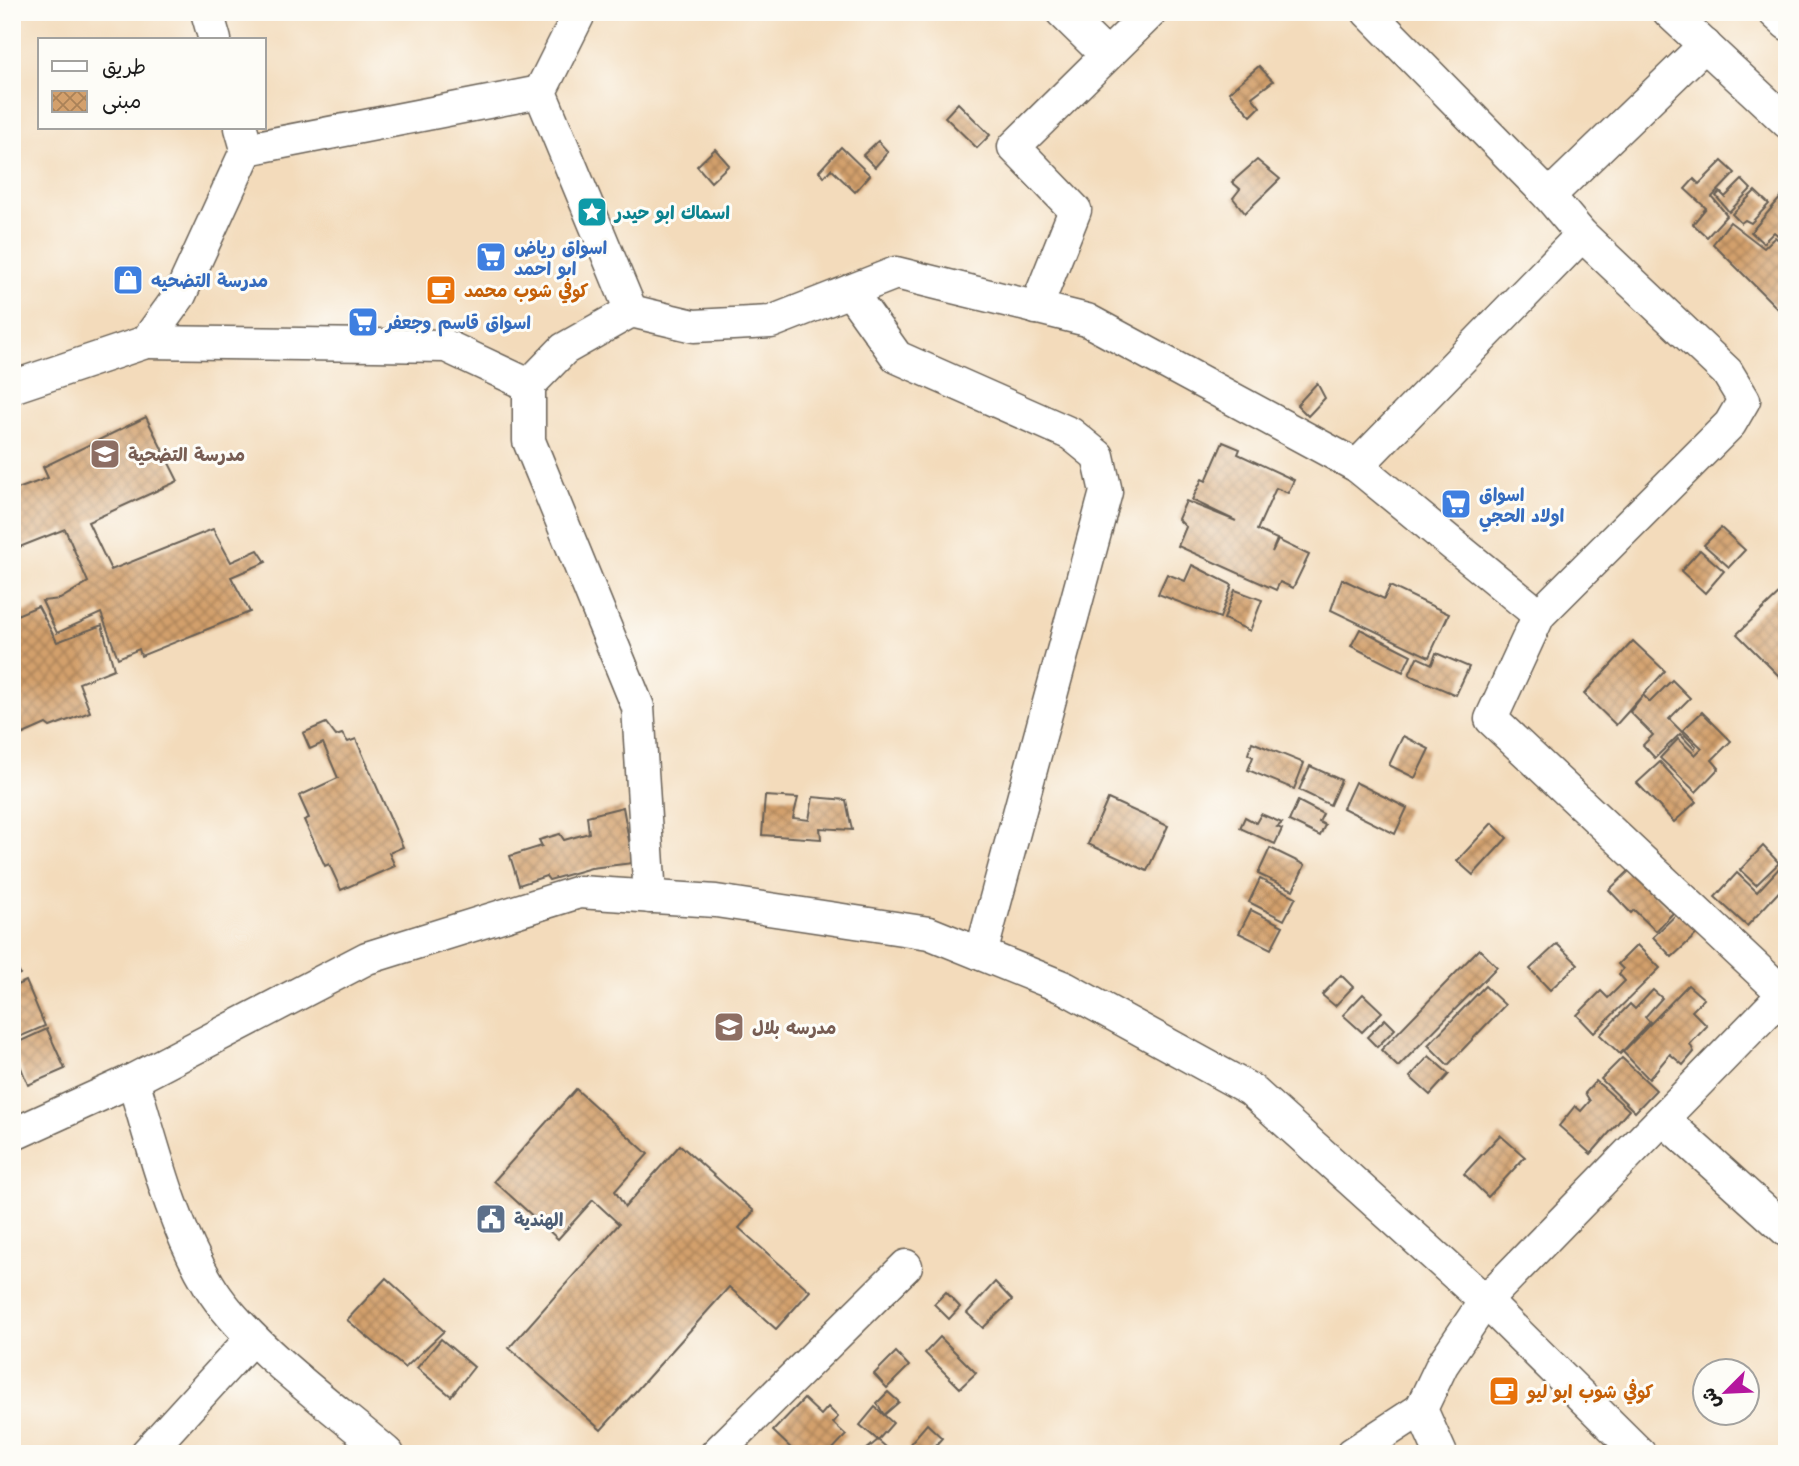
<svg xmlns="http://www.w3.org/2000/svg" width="1799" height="1466" font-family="Mali,'Playpen Sans Arabic',sans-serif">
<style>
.building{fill:url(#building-cross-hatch)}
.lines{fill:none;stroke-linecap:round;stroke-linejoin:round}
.minor-casing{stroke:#675f54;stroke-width:35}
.minor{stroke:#fff;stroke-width:32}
.labels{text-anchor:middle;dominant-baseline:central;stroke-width:6;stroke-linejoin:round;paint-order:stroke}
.culture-label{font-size:18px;font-weight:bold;fill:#0d838f;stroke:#fdfcf7;text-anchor:start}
.shop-label{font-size:18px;font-weight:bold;fill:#366cbe;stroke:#fdfcf7;text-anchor:start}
.food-label{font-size:18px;font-weight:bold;fill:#c56008;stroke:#fdfcf7;text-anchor:start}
.education-label{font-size:18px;font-weight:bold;fill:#785e54;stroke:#fdfcf7;text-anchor:start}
.service-label{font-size:18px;font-weight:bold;fill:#4e5e75;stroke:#fdfcf7;text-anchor:start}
</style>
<defs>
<pattern id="building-cross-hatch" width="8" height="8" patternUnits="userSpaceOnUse" patternTransform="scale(1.75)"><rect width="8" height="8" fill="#d3a06c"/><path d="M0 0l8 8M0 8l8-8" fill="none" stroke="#aa8258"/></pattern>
</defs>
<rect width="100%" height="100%" fill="#fdfcf7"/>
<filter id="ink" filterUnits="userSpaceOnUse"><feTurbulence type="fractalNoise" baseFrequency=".0143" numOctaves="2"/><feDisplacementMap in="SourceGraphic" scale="14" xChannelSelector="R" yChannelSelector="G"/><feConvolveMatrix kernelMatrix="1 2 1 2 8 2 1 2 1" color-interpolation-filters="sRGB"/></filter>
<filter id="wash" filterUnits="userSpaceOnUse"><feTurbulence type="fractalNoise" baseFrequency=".00686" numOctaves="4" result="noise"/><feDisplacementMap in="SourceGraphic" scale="28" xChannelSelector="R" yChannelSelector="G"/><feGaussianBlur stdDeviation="1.57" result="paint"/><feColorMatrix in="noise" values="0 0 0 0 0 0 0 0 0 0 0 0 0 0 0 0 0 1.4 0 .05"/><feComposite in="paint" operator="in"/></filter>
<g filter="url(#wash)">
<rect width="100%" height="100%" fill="#f3dbbb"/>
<g id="blocks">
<g class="building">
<polygon points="1259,66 1273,81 1252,97 1260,107 1251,116 1229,92"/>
<polygon points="958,103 990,135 977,148 945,117"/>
<polygon points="878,141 888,152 875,167 863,155"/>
<polygon points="841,147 870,175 855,192 831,169 824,177 819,171"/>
<polygon points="715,149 729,165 711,182 697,166"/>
<polygon points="1257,160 1280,179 1245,213 1233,198 1240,189 1232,182"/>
<polygon points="1722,161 1735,173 1712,197 1727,215 1707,237 1693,224 1706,208 1685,189 1694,179 1699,184"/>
<polygon points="1742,180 1751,189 1729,212 1716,196 1720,192 1725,197"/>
<polygon points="1755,191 1769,204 1751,223 1745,220 1741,223 1732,214"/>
<polygon points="1782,196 1787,200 1787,230 1780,237 1774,232 1763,243 1751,232"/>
<polygon points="1730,222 1764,248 1775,237 1787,247 1787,301 1778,309 1713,244"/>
<polygon points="1317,383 1325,398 1308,416 1297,405"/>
<polygon points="146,417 178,481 88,522 111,570 213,529 231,562 258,550 266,562 231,577 250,612 141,656 139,649 118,658 101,613 57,633 42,601 60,599 88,582 65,529 12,550 12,491 48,478 43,467"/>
<polygon points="1223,442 1240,449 1238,454 1294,480 1288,493 1276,488 1257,530 1277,539 1272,552 1278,540 1309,555 1293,588 1280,582 1276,590 1178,546 1186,527 1178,519 1186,501 1236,521 1192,500 1202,479 1206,481"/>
<polygon points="1721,528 1745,550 1729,567 1704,545"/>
<polygon points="1700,550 1724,571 1705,593 1681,571"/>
<polygon points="1192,565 1232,585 1220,618 1158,594 1167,574 1185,581"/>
<polygon points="1342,579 1384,599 1390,586 1449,614 1429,657 1331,610"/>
<polygon points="1785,588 1787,590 1787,684 1737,634"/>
<polygon points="1235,590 1262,600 1250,631 1224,619"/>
<polygon points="38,606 57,642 102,625 114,669 79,683 90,712 50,727 46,724 12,739 12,617"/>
<polygon points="1360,629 1411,655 1403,672 1351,646"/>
<polygon points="1633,641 1665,671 1643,695 1650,702 1672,680 1690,698 1669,719 1696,746 1694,749 1680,734 1655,758 1643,745 1653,735 1630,712 1643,695 1616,725 1584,694"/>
<polygon points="1436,653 1469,667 1456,695 1409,675 1417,657 1432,664"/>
<polygon points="1702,712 1731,741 1712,760 1719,768 1696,792 1660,758 1678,739 1695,755 1702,748 1683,730"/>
<polygon points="326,723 336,736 342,734 348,742 356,739 403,847 389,853 395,866 341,890 329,864 325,866 304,820 309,818 299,796 338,778 323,743 310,749 303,733"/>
<polygon points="1403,736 1429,749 1415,778 1389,765"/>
<polygon points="1252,742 1304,763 1294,789 1248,770 1253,757 1248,754"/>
<polygon points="1660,762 1696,802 1674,822 1637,783"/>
<polygon points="1310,766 1341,780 1330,805 1299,790"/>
<polygon points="1355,782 1407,808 1395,834 1343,808"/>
<polygon points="765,796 798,798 793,818 809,820 813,797 846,800 852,830 820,828 821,839 762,835"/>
<polygon points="1108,799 1168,826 1147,871 1088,844"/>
<polygon points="1298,801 1323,814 1319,822 1325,825 1320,836 1289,821"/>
<polygon points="623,807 633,863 591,868 549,880 546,876 519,885 510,856 542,846 539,840 560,834 564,840 589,833 587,816"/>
<polygon points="1261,814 1282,823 1277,827 1282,829 1275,844 1240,828 1245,817 1256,823"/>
<polygon points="1492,823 1507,838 1473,875 1457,861"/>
<polygon points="1763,846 1779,863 1756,885 1740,870"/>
<polygon points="1270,848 1305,865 1293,890 1258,874"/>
<polygon points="1783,864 1787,868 1787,883 1747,926 1715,897 1737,873 1757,892"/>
<polygon points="1629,871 1673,913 1656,931 1634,910 1631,913 1609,890"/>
<polygon points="1260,879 1296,897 1284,920 1249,902"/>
<polygon points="1251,910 1283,926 1271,949 1239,933"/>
<polygon points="1680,911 1700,931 1672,957 1653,937"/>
<polygon points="1557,944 1578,964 1550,990 1530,969"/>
<polygon points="1637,945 1660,968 1594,1033 1577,1015 1601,991 1608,998 1625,981 1619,974 1623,969 1618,964"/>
<polygon points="1479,949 1497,967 1398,1067 1381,1050"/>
<polygon points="12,960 20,974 12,977"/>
<polygon points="1341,975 1353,987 1335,1006 1322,995"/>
<polygon points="26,981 45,1026 12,1040 12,987"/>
<polygon points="1688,985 1704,999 1692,1011 1707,1026 1690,1044 1694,1052 1683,1065 1670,1054 1649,1079 1623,1052"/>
<polygon points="1485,986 1505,1005 1448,1065 1428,1045"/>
<polygon points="1653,990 1662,998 1645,1017 1650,1022 1620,1054 1600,1035 1630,1004 1635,1009"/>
<polygon points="1363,994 1382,1012 1362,1032 1343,1015"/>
<polygon points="1385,1019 1395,1029 1377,1047 1367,1037"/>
<polygon points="47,1029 65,1069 28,1085 12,1045"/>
<polygon points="1429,1056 1449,1074 1430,1095 1410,1077"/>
<polygon points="1622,1058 1656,1090 1635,1112 1601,1079"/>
<polygon points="1596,1081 1629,1110 1591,1154 1559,1126 1575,1106 1581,1111 1590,1101 1585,1093"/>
<polygon points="576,1089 648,1154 615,1191 625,1207 680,1145 754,1211 739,1228 810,1291 776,1329 729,1287 601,1430 509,1348 619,1224 593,1200 558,1239 494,1181"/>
<polygon points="1500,1135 1525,1157 1488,1197 1464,1174"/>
<polygon points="386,1278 444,1331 405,1368 347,1320"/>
<polygon points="995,1282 1012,1300 983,1328 967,1313"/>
<polygon points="946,1292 960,1307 949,1319 934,1304"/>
<polygon points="940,1337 976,1373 960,1388 925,1353"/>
<polygon points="441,1339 474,1367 451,1396 417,1368"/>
<polygon points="896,1352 909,1366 887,1388 874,1374"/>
<polygon points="888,1392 899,1402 884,1415 877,1403"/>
<polygon points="804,1399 821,1415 828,1407 838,1417 833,1423 846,1435 828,1454 797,1454 773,1431"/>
<polygon points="875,1407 893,1423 878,1440 860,1425"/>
<polygon points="927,1424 942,1438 928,1454 911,1454 913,1451 908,1446"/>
<polygon points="878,1440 894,1454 861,1454"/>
</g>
</g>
</g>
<g filter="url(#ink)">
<use href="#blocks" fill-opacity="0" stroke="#675f54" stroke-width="2"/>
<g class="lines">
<g class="minor-casing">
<g id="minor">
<polyline points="207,12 215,40"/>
<polyline points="580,12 540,92 631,311"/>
<polyline points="1062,12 1105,54"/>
<polyline points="1368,12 1549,196 1582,235 1727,372 1744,400 1730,424 1539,615 1491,719 1784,994"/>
<polyline points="1669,12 1787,122"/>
<polyline points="1774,12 1787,24"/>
<polyline points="247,149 540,92"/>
<polyline points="1549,196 1705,45"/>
<polyline points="850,291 897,357 1071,434 1098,456 1106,492 981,954"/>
<polyline points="1036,308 1075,210 1014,147 1151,12"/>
<polyline points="146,342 446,346 529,385"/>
<polyline points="12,387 146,342 180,295 247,149 241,128"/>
<polyline points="1357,466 1582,235"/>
<polyline points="650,897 638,707 529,441 529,385 564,349 631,311 694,326 771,322 896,273 1087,320 1357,466 1539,615"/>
<path d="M133,1080C154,1149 171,1222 209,1285C243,1342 336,1409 388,1454"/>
<polyline points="1663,1119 1787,1231"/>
<polyline points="12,1135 133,1080 367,958 579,892 716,901 929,933 1065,988 1251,1090 1485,1301 1640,1454"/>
<polyline points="146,1454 252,1338"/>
<polyline points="716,1454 906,1266"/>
<polyline points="1352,1454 1421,1409"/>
<polyline points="1441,1454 1421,1409 1442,1365 1485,1301 1787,991"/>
</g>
</g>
<use href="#minor" class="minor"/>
</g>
</g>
<defs>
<g id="sight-square" transform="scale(1.575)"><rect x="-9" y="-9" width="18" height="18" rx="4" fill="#0f9aa8" stroke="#fdfcf7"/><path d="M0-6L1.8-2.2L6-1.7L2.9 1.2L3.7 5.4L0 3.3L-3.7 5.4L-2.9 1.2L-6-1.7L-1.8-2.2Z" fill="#fff"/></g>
<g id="supermarket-square" transform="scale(1.575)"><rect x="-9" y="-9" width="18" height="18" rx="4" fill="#3f7fe0" stroke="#fdfcf7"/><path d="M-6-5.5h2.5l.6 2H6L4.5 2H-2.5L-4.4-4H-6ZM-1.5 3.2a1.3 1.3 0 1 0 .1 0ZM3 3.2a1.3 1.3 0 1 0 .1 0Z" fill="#fff"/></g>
<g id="shop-square" transform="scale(1.575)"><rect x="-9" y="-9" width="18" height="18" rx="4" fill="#3f7fe0" stroke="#fdfcf7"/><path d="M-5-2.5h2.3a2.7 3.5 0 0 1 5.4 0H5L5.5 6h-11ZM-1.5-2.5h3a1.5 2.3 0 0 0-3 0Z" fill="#fff"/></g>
<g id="cafe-square" transform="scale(1.575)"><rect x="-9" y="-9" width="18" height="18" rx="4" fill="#e8710a" stroke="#fdfcf7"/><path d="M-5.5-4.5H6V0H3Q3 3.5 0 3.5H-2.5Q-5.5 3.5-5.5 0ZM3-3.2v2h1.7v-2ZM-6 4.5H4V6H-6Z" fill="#fff"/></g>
<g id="school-square" transform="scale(1.575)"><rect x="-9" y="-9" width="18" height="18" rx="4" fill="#8d6e63" stroke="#fdfcf7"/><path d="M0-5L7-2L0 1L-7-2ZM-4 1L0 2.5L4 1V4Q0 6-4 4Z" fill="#fff"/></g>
<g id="civic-square" transform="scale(1.575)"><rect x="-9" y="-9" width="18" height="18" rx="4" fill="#5c6f8a" stroke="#fdfcf7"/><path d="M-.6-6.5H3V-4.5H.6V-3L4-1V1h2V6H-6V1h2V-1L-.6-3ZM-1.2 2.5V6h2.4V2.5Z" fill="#fff"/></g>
</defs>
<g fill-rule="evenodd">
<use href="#sight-square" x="592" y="212"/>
<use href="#supermarket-square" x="491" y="257"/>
<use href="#shop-square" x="128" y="280"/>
<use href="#cafe-square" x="441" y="290"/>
<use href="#supermarket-square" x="363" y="322"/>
<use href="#school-square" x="105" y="454"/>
<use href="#supermarket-square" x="1456" y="504"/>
<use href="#school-square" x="729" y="1027"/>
<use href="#civic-square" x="491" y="1219"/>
<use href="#cafe-square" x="1504" y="1391"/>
</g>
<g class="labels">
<g class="culture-label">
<text x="615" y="212">اسماك ابو حيدر</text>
</g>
<g class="shop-label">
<text x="514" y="247">اسواق رياض<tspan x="514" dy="21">ابو احمد</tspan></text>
<text x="151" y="280">مدرسة التضحيه</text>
<text x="386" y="322">اسواق قاسم وجعفر</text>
<text x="1479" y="494">اسواق<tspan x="1479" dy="21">اولاد الحجي</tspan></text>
</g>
<g class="food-label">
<text x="464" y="290">كوفي شوب محمد</text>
<text x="1527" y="1391">كوفي شوب ابو ليو</text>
</g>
<g class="education-label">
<text x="128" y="454">مدرسة التضحية</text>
<text x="752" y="1027">مدرسه بلال</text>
</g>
<g class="service-label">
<text x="514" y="1219">الهندية</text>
</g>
</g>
<rect width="1799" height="1466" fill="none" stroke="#fdfcf7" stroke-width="42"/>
<rect x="38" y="38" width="228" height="91" fill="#fdfcf7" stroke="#a3a29f" stroke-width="2"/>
<rect x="52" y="61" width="35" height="10" fill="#ffffff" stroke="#a3a29f" stroke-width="2"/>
<text x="102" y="74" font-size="21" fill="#1c1c1c">طريق</text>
<rect x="52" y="91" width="35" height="21" fill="url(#building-cross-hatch)" stroke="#a3a29f" stroke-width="2"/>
<text x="102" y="108" font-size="21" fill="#1c1c1c">مبنى</text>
<g transform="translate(1726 1392) rotate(246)"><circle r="33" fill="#fdfcf7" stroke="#a3a29f" stroke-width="2"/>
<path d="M0-5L12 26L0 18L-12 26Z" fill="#b5179e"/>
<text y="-10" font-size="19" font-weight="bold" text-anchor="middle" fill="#1c1c1c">ش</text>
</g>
</svg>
